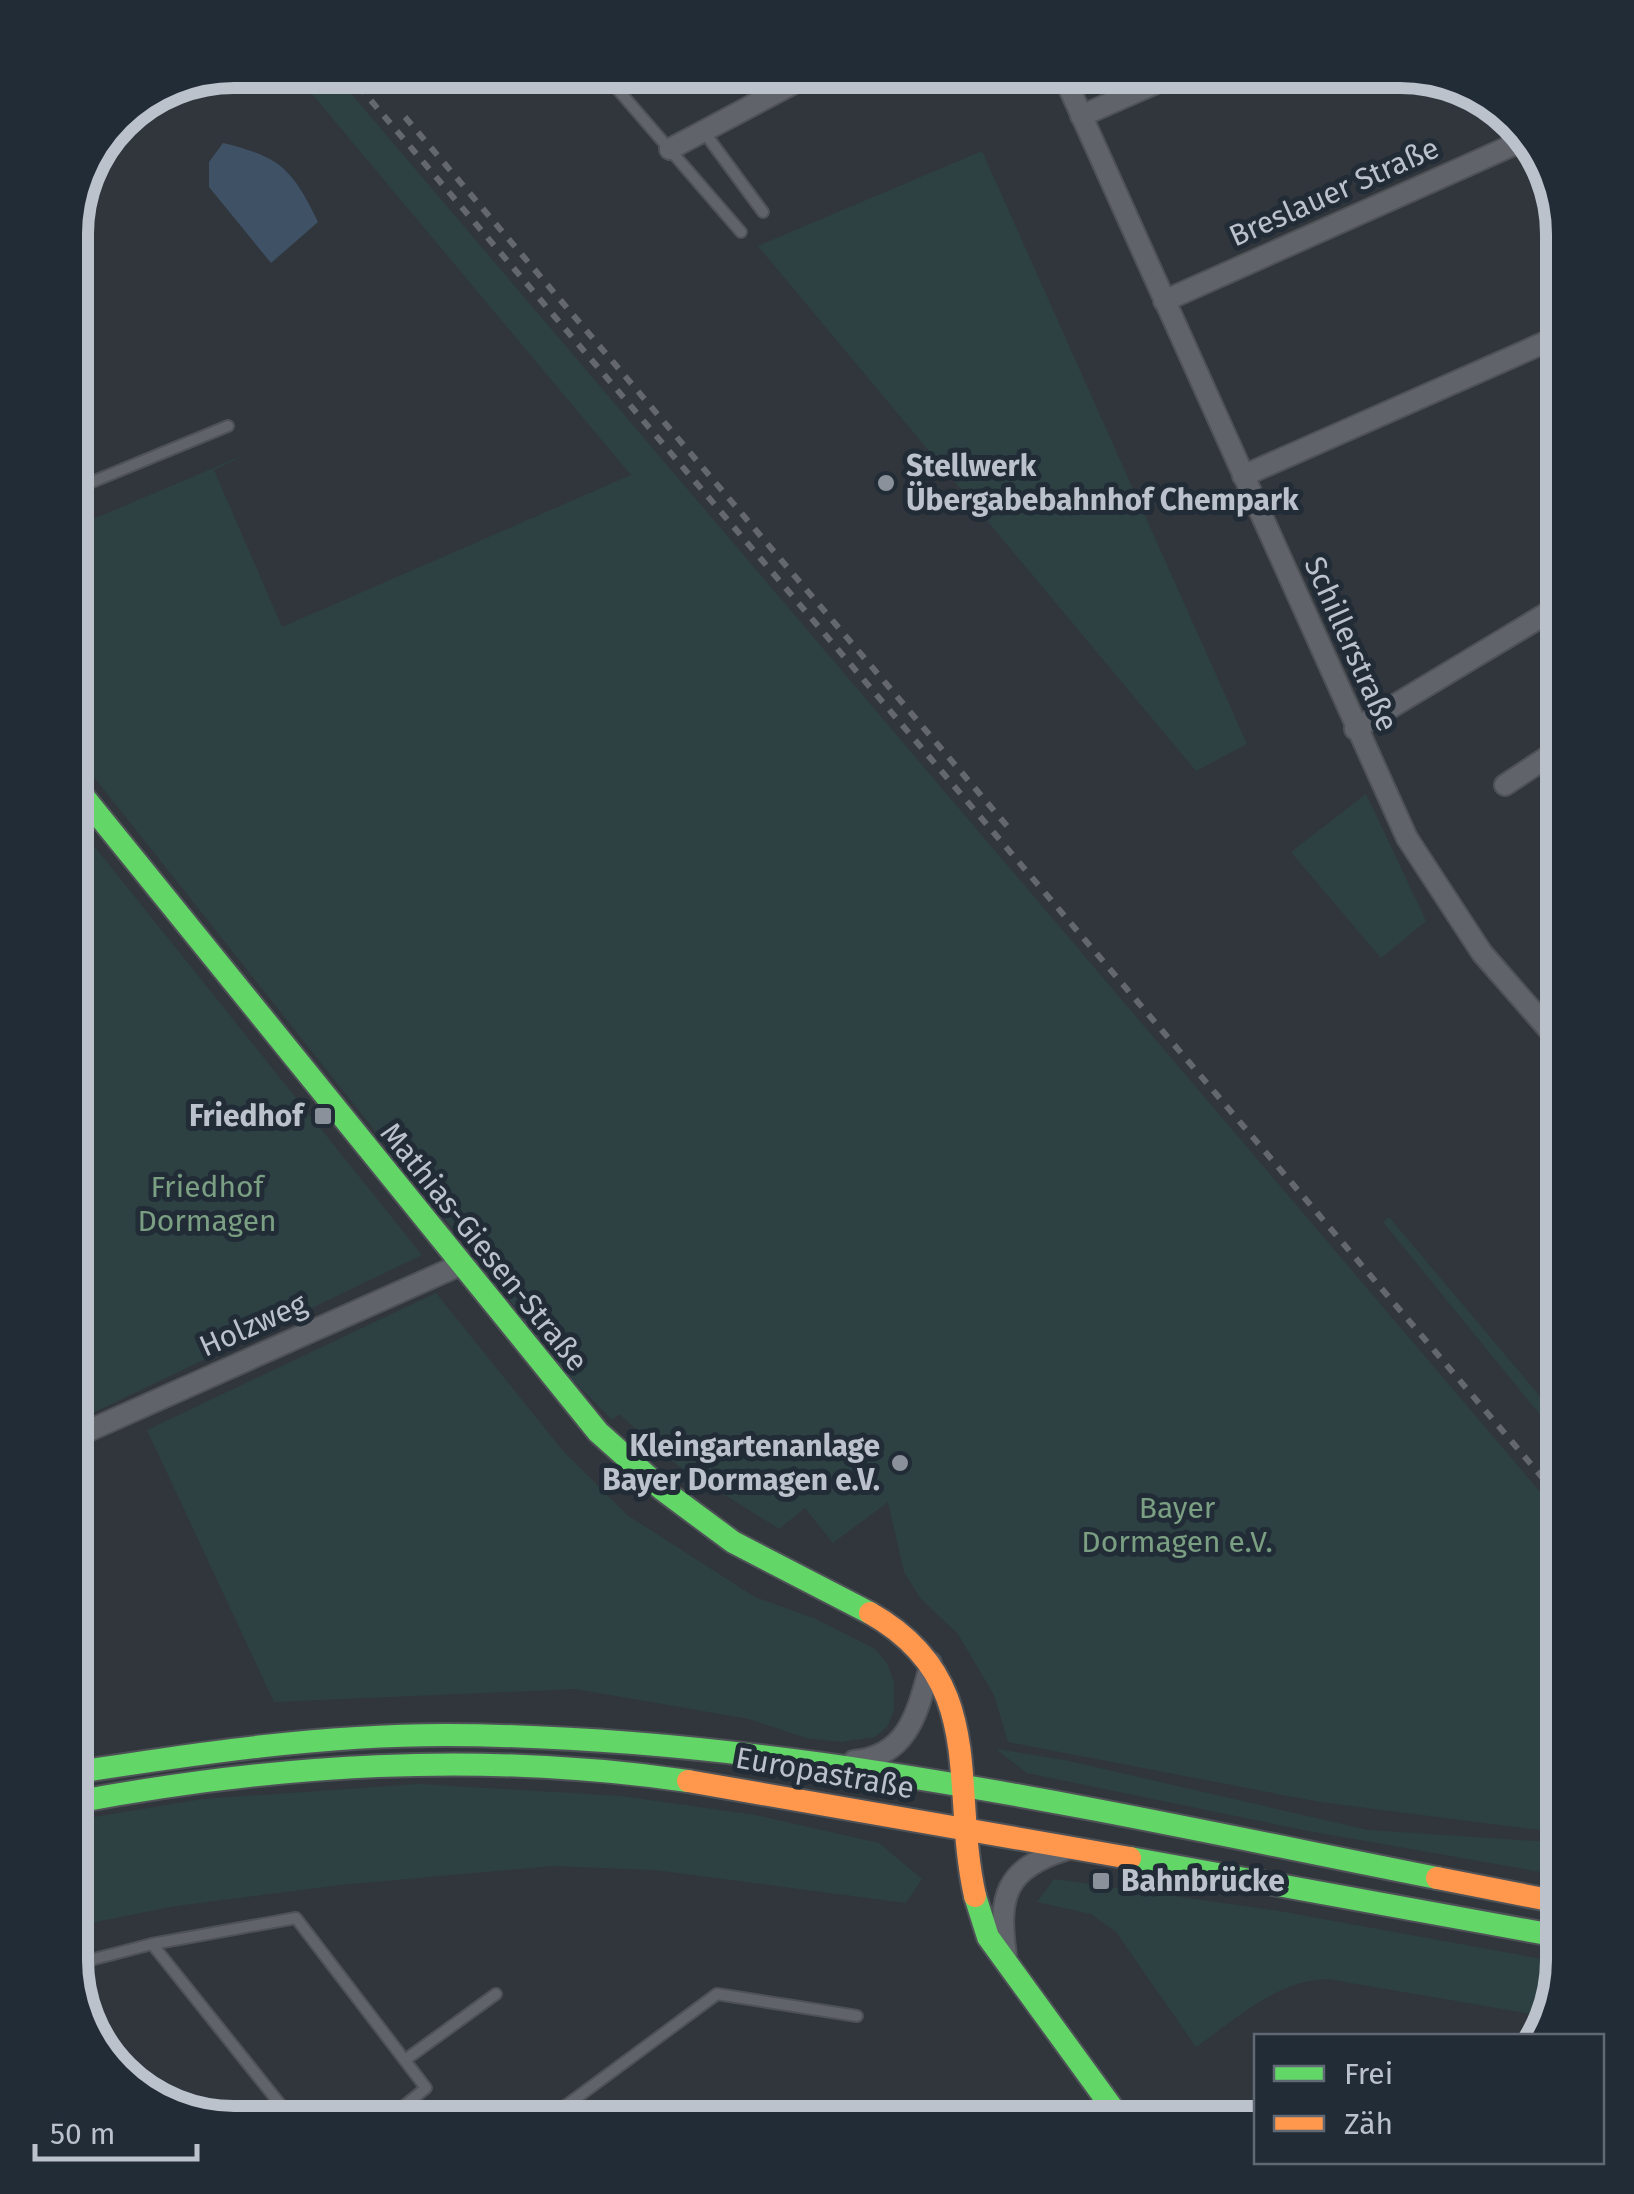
<svg xmlns="http://www.w3.org/2000/svg" width="1634" height="2194" font-family="'Fira Sans',sans-serif">
<style>
.green{fill:#2d4143}
.water{fill:#3f5165}
.lines{fill:none;stroke-linecap:round;stroke-linejoin:round}
.lane-casing{stroke:#4e5257;stroke-width:14}
.street-casing{stroke:#4e5257;stroke-width:24}
.fast-casing{stroke:#4e5257;stroke-width:26}
.slow-casing{stroke:#4e5257;stroke-width:26}
.lane{stroke:#60646a;stroke-width:10}
.street{stroke:#60646a;stroke-width:20}
.fast{stroke:#63d668;stroke-width:22}
.slow{stroke:#ff974d;stroke-width:22}
.rail{stroke:#64686e;stroke-width:6;stroke-dasharray:10 10;stroke-linecap:butt}
.poi-dot{fill:#8a919a;stroke:#222c37;stroke-width:4}
.labels{text-anchor:middle;dominant-baseline:central;stroke-width:10;stroke-linejoin:round;paint-order:stroke}
.street-label{font-size:30px;fill:#bbc2cc;stroke:#222c37}
.poi-label{font-size:30px;font-weight:bold;fill:#bbc2cc;stroke:#222c37;text-anchor:start}
.park-label{font-size:30px;fill:#7b9f82;stroke:#222c37}
.rim{fill:none;stroke:#bbc2cc;stroke-width:12}
</style>
<rect width="100%" height="100%" fill="#30363c"/>
<g class="green">
<polygon points="292,70 331,70 1564,1520 1564,1833 1320,1802 1008,1742 994,1695 958,1634 921,1599 904,1572 888,1502 833,1543 805,1508 779,1529 677,1465 619,1414 612,1420 573,1380 70,747 70,529 251,452 214,470 282,627 631,475"/>
<polygon points="982,151 1247,744 1196,771 758,246"/>
<polygon points="1366,794 1426,921 1381,958 1291,852"/>
<polygon points="70,816 422,1255 70,1424"/>
<polygon points="1389,1217 1564,1425 1564,1465 1554,1453 1563,1443 1383,1222"/>
<polygon points="436,1293 563,1451 627,1515 755,1597 816,1619 875,1649 887,1663 894,1682 894,1711 887,1727 875,1737 841,1742 806,1738 749,1719 576,1689 274,1702 147,1430"/>
<polygon points="996,1749 1069,1761 1368,1830 1564,1843 1564,1876 1303,1830 1027,1773"/>
<polygon points="419,1784 621,1796 755,1815 879,1843 922,1879 906,1903 655,1870 552,1866 340,1885 176,1906 70,1927 70,1821 203,1799"/>
<path d="M1054,1879L1279,1911L1564,1963L1549,2017L1328,1979C1276,1980 1238,2018 1196,2047L1116,1932L1091,1914L1037,1902Z"/>
</g>
<path class="water" d="M223,143C281,157 292,169 318,222L271,263L209,187V162Z"/>
<g class="lines">
<g class="lane-casing">
<g id="lane">
<polyline points="601,70 741,232"/>
<polyline points="704,132 763,212"/>
<polyline points="70,491 228,426"/>
<polyline points="152,1944 296,2124"/>
<polyline points="71,1965 152,1944 296,1918 426,2088 382,2124"/>
<polyline points="405,2060 496,1994"/>
<polyline points="541,2124 717,1994 857,2016"/>
</g>
</g>
<g class="street-casing">
<g id="street">
<polyline points="1061,70 1407,838 1482,953 1564,1047"/>
<polyline points="1081,116 1186,70"/>
<polyline points="670,149 819,70"/>
<polyline points="1164,301 1529,138"/>
<polyline points="1243,476 1564,334"/>
<polyline points="1355,729 1564,603"/>
<polyline points="1505,785 1564,746"/>
<polyline points="70,1439 460,1265"/>
<path d="M854,1761C910,1756 918,1709 931,1663"/>
<path d="M1006,1956C998,1897 1004,1869 1065,1850"/>
</g>
</g>
<g class="fast-casing">
<g id="fast">
<polyline points="70,780 598,1432 663,1490 733,1542 870,1613"/>
<path d="M70,1773C195,1754 318,1735 445,1735C780,1736 1110,1813 1437,1878"/>
<path d="M70,1803C275,1764 480,1751 688,1781"/>
<polyline points="1130,1858 1564,1937"/>
<polyline points="975,1896 988,1937 1124,2124"/>
</g>
</g>
<g class="slow-casing">
<g id="slow">
<path d="M870,1613C989,1680 950,1785 975,1896"/>
<polyline points="688,1781 1130,1858"/>
<polyline points="1437,1878 1564,1903"/>
</g>
</g>
<use href="#lane" class="lane"/>
<use href="#street" class="street"/>
<use href="#fast" class="fast"/>
<use href="#slow" class="slow"/>
<g class="rail">
<polyline points="345,70 1564,1503"/>
<polyline points="405,117 1007,826"/>
</g>
</g>
<g class="poi-dot">
<circle cx="886" cy="483" r="10"/>
<rect x="313" y="1106" width="20" height="20" rx="5"/>
<circle cx="900" cy="1463" r="10"/>
<rect x="1091" y="1871" width="20" height="20" rx="5"/>
</g>
<g class="labels">
<g class="street-label">
<text transform="translate(1334 192) rotate(-24)">Breslauer Straße</text>
<text transform="translate(1351 644) rotate(66)">Schillerstraße</text>
<text transform="translate(484 1247) rotate(51)">Mathias-Giesen-Straße</text>
<text transform="translate(253 1325) rotate(-24)">Holzweg</text>
<text transform="translate(825 1773) rotate(10)">Europastraße</text>
</g>
<g class="poi-label">
<text x="906" y="466">Stellwerk<tspan x="906" dy="34">Übergabebahnhof Chempark</tspan></text>
<text x="303" y="1116" text-anchor="end">Friedhof</text>
<text x="880" y="1446" text-anchor="end">Kleingartenanlage<tspan x="880" dy="34">Bayer Dormagen e.V.</tspan></text>
<text x="1121" y="1881">Bahnbrücke</text>
</g>
<g class="park-label">
<text x="207" y="1187">Friedhof<tspan x="207" dy="34">Dormagen</tspan></text>
<text x="1177" y="1508">Bayer<tspan x="1177" dy="34">Dormagen e.V.</tspan></text>
</g>
</g>
<path d="M0 0H1634V2194H0ZM234 88H1400A146 146 0 0 1 1546 234V1960A146 146 0 0 1 1400 2106H234A146 146 0 0 1 88 1960V234A146 146 0 0 1 234 88Z" fill="#222c37" fill-rule="evenodd"/>
<path class="rim" d="M234 88H1400A146 146 0 0 1 1546 234V1960A146 146 0 0 1 1400 2106H234A146 146 0 0 1 88 1960V234A146 146 0 0 1 234 88Z"/>
<rect x="1254" y="2034" width="350" height="130" fill="#222c37" stroke="#5f6873" stroke-width="2.5"/>
<rect x="1274" y="2066" width="50" height="15" fill="#63d668" stroke="#5f6873" stroke-width="2.5"/>
<text x="1344" y="2084" font-size="30" fill="#bbc2cc">Frei</text>
<rect x="1274" y="2116" width="50" height="15" fill="#ff974d" stroke="#5f6873" stroke-width="2.5"/>
<text x="1344" y="2134" font-size="30" fill="#bbc2cc">Zäh</text>
<path d="M35 2144v15h162v-15" fill="none" stroke="#bbc2cc" stroke-width="5"/>
<text x="50" y="2144" font-size="30" fill="#bbc2cc" stroke="#222c37" stroke-width="8" paint-order="stroke">50 m</text>
</svg>
